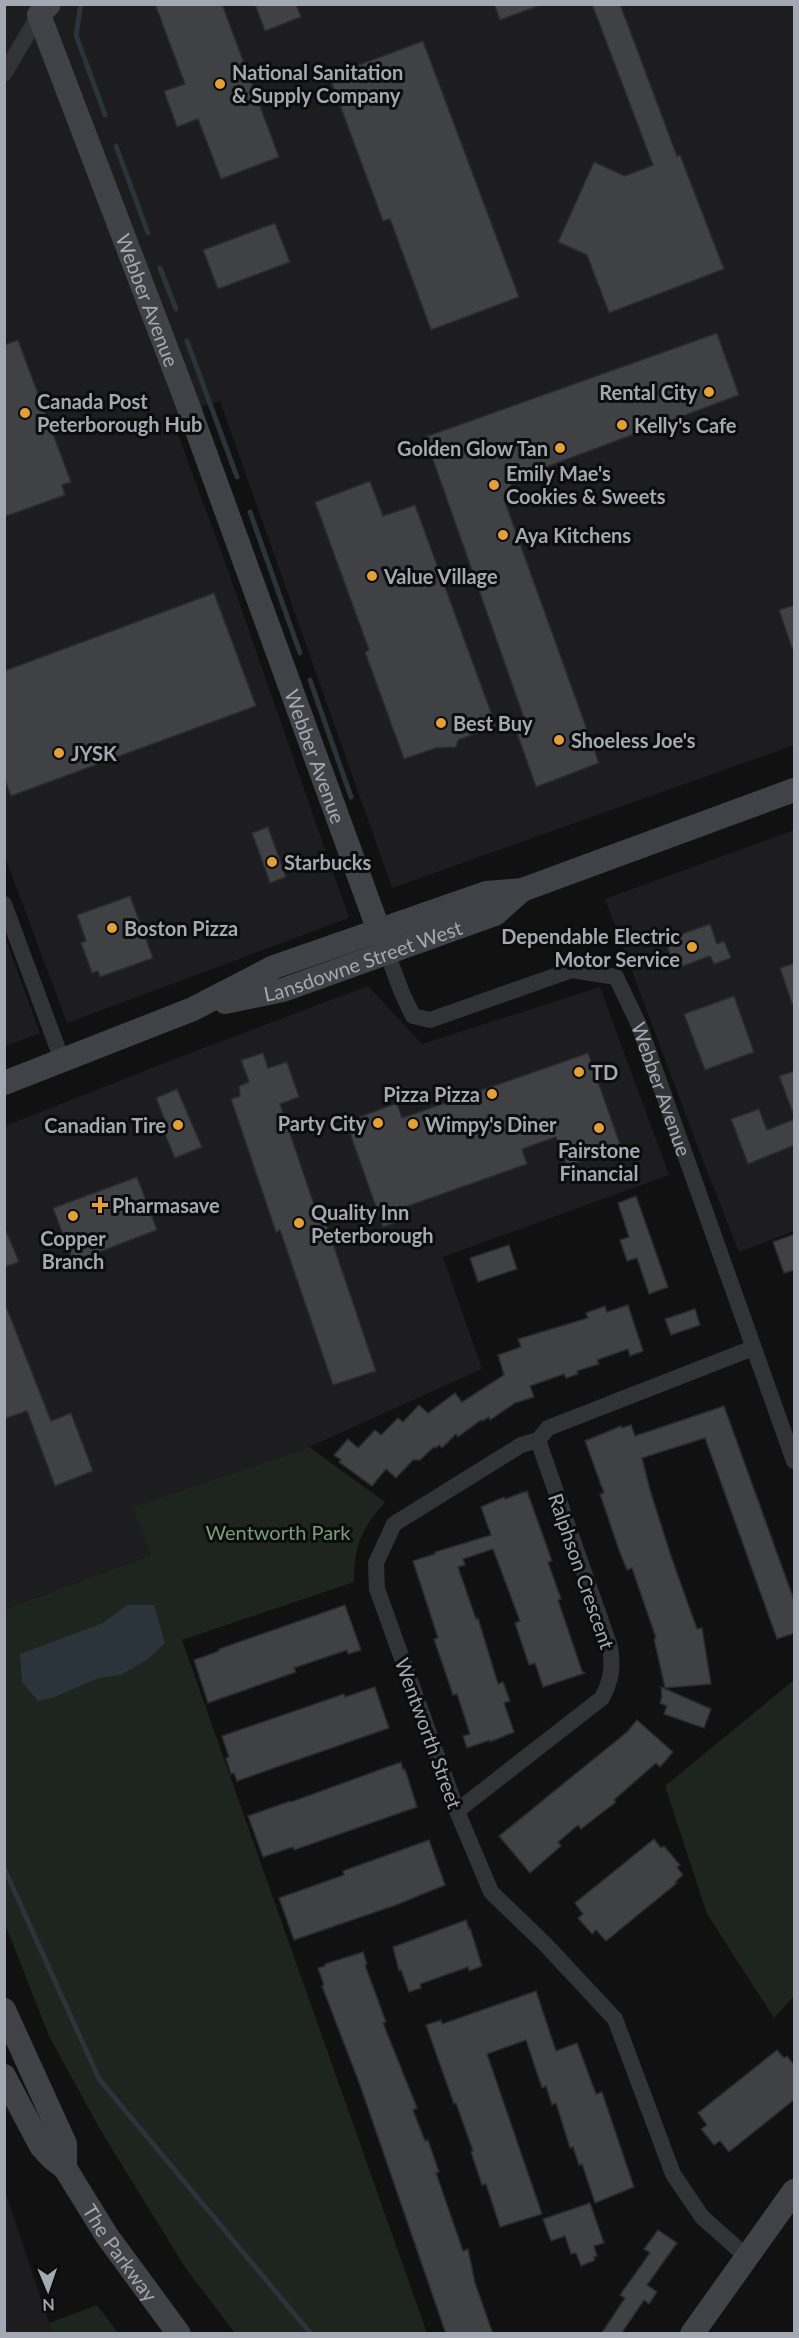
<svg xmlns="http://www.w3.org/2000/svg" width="799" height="2338" font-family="Lato,sans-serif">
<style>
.built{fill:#1d1d1f}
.green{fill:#1e241e}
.water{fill:#2b343a}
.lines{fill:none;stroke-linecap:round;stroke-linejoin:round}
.stream{stroke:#2b343a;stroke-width:5}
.building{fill:#404145;stroke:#2b2b2e;stroke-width:1.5}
.street{stroke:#323337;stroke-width:16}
.secondary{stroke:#404247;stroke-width:24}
.poi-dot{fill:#e39f38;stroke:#0c0c0d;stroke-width:2}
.labels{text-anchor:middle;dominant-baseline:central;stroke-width:6;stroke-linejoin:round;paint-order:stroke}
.poi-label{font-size:20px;font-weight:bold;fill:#a3a9b2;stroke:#0c0c0d;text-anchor:start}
.street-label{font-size:20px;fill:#a3a9b2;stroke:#0c0c0d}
.park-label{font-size:20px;fill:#7b9c7b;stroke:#0c0c0d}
</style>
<rect width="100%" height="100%" fill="#111112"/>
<g class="built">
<polygon points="5,5 794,5 794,745 392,888 220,401 171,416 223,556 349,918 67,1023 5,857"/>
<polygon points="794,830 794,1231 739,1252 703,1161 605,899"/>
<polygon points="5,937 40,1033 5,1046 4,1046"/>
<polygon points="368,986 422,1044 600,987 669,1175 443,1257 482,1369 309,1447 134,1507 151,1555 5,1609 5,1126 190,1053"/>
<polygon points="5,2191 49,2323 53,2333 5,2333"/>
</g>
<g class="green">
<path d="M309,1447L385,1502C361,1530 354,1545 354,1582L182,1640L427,2333H235L186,2269L101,2131L49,2036L5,1924V1609L151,1555L133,1507Z"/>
<polygon points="794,1680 794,1996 774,2018 707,1914 665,1786"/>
<polygon points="97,2305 118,2333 53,2333 49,2323"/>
</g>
<polygon class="water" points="127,1605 154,1605 165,1643 148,1659 121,1675 99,1678 52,1698 38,1701 22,1682 20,1654 103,1623"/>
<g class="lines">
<g class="stream">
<polyline points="81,4 76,35 105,115"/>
<polyline points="116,146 148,233"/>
<polyline points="160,268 176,309"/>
<polyline points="187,341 237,477"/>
<polyline points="250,512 300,653"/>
<polyline points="310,680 351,797"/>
<polyline points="4,1868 99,2079 311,2334"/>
</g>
</g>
<g class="building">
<polygon points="155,4 222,4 279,157 221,179 198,119 177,127 164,91 185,84"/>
<polygon points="255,4 296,4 301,17 265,31"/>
<polygon points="494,4 537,4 538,6 500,20"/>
<polygon points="592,4 620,4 677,156 680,155 724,269 609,313 587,255 558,242 594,162 625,176 653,165"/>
<polygon points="423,41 519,297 431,330 390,219 383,221 329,76"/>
<polygon points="275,223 290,262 218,289 203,250"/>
<polygon points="717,333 739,395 514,479 504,499 599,763 536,787 513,722 524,718 425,437"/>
<polygon points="18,340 71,482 62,485 65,495 4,517 4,345"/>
<polygon points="370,481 383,516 415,505 496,726 458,740 456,747 436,748 404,759 365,652 369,650 315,502"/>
<polygon points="214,593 256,706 11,796 4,778 4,671"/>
<polygon points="795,605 795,648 792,648 779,610"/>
<polygon points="268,827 286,877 270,883 252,833"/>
<polygon points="130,896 153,958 100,977 98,971 92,973 81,943 86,941 77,915"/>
<polygon points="710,924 717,944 724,941 731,958 714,964 710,956 675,969 665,940"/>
<polygon points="795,963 795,1004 792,1004 780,968"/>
<polygon points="734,996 754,1052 705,1070 684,1014"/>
<polygon points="263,1053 268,1068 287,1062 299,1097 280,1104 318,1216 323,1214 376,1371 333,1385 280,1230 276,1232 231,1099 240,1096 239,1086 249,1082 241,1060"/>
<polygon points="588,1053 621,1147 567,1166 556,1137 522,1149 527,1164 391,1212 395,1223 383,1227 346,1122 397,1103 402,1118"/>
<polygon points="795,1071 795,1113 793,1113 779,1076"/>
<polygon points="177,1089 202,1147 175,1158 163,1130 168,1128 156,1098"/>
<polygon points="759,1109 767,1130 795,1119 795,1145 748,1164 731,1119"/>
<polygon points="137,1177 157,1230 73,1262 53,1208"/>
<polygon points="636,1196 668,1287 649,1294 637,1258 627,1261 620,1240 629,1237 618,1203"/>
<polygon points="4,1226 19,1262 4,1267"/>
<polygon points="795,1234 795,1270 784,1273 773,1242"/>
<polygon points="509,1245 517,1269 478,1282 470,1258"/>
<polygon points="4,1301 51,1421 71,1413 93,1471 55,1486 27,1411 4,1419"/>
<polygon points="628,1305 643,1351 630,1356 628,1349 597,1360 599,1364 577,1371 578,1374 566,1378 564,1374 530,1386 534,1397 515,1403 490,1420 489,1417 482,1421 481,1420 458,1437 456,1434 442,1448 439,1445 436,1448 434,1447 420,1460 413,1460 396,1478 386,1469 372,1486 339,1462 341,1460 334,1455 348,1439 358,1448 375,1430 381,1435 398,1418 403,1422 419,1405 428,1413 455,1393 462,1402 504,1375 498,1355 521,1347 518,1339 588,1318 586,1313 605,1306 607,1312"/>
<polygon points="695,1309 700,1325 671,1335 665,1319"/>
<polygon points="724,1406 795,1603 795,1633 777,1639 705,1438 642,1458 650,1490 672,1559 697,1629 702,1628 711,1684 665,1688 654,1639 656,1638 632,1568 627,1570 619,1550 600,1494 604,1493 601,1485 585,1441 621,1426 622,1428 631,1425 635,1436"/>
<polygon points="527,1491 552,1561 548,1562 561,1599 558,1600 582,1671 585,1673 543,1687 535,1663 529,1665 515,1623 520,1621 493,1549 463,1559 465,1565 458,1567 476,1619 478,1618 498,1684 503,1682 510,1701 504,1703 514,1732 490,1742 490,1740 467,1748 463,1736 470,1734 457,1694 453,1695 434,1639 438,1638 413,1561 435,1554 435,1552 491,1535 481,1507 504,1497 505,1499"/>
<polygon points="345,1605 361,1650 348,1654 347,1650 294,1668 296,1672 208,1703 194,1660 219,1651 219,1649"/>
<polygon points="375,1687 389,1728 237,1781 234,1773 231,1774 226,1758 229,1757 222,1736 344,1694 345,1697"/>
<polygon points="661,1687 711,1709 704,1728 664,1714 667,1706 660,1703 662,1697"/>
<polygon points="637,1720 673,1752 660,1767 656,1763 614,1800 616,1802 581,1829 578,1825 558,1842 561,1846 530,1873 499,1836 627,1732"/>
<polygon points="401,1762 403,1770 405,1769 417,1807 294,1850 293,1847 263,1857 248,1816 290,1801 291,1802"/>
<polygon points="654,1839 661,1848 664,1846 680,1865 677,1867 683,1875 675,1882 677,1883 606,1941 596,1930 592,1934 578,1918 583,1914 575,1903"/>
<polygon points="429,1840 445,1885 396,1905 294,1940 279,1898 344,1875 343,1871"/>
<polygon points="466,1920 469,1929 470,1928 482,1966 469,1971 468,1967 420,1984 421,1988 409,1992 401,1970 399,1971 393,1947"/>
<polygon points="363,1952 367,1964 365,1965 386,2022 383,2023 417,2108 413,2110 425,2141 428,2140 439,2172 436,2173 463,2251 468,2249 475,2283 493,2334 446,2334 360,2085 322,1986 324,1985 318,1968 325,1966 325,1964"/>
<polygon points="536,1991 556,2051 577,2043 596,2094 602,2092 634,2187 595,2203 582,2164 579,2165 573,2147 570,2148 556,2103 552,2105 546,2086 542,2088 526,2040 487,2054 542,2214 500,2227 486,2184 482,2185 471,2152 473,2151 456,2103 454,2104 426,2025 441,2020 442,2024"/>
<polygon points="777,2050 784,2058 787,2056 795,2066 795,2099 729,2152 720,2141 714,2145 701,2129 707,2125 698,2113"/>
<polygon points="590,2203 604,2243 594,2246 597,2256 594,2257 595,2260 581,2266 576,2253 571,2254 565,2236 551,2241 543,2219"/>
<polygon points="658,2230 677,2243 647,2285 657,2292 649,2304 644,2300 621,2334 601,2334 625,2298 620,2295 650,2253 644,2249"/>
</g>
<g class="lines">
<g class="street">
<polyline points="4,74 39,15"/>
<polyline points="4,904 62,1060"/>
<path id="s1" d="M387,953L402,993L413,1016L430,1020L572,970L616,977L639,1025L794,1461"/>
<path d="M457,1811L602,1698C612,1679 613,1667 610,1647L538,1440"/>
<polyline points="747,2257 702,2217 673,2174 615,2019 545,1944 491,1892 457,1811 377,1589 376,1563 394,1524 521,1445 538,1440 548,1428 753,1348"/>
</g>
<g class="secondary">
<path id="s2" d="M49,4L39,15L183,392L387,953"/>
<path id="s3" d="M225,1002L283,990L495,914L522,890"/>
<polyline points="4,1083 193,1009 274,967 486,893 522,890 794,790"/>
<polyline points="4,2010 65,2144 65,2168"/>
<path id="s4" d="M4,2076L41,2146L52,2158L65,2168L107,2236L179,2334"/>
<polyline points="692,2334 794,2191"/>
</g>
</g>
<g class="poi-dot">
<circle cx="220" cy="84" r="6"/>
<circle cx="709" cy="392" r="6"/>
<circle cx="25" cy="413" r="6"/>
<circle cx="622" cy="425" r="6"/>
<circle cx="560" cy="448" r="6"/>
<circle cx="494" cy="485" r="6"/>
<circle cx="503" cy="535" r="6"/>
<circle cx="372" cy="576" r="6"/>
<circle cx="441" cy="723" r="6"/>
<circle cx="559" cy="740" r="6"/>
<circle cx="59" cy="753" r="6"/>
<circle cx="272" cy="862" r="6"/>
<circle cx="112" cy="928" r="6"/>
<circle cx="692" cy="947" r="6"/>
<circle cx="579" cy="1072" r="6"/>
<circle cx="492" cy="1094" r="6"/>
<circle cx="378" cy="1123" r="6"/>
<circle cx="413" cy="1124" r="6"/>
<circle cx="178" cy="1125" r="6"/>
<circle cx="599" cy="1128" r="6"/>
<path d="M97 1196h6v6h6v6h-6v6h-6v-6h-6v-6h6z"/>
<circle cx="73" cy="1216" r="6"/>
<circle cx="299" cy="1223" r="6"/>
</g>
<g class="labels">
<g class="poi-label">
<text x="232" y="72">National Sanitation<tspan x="232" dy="23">&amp; Supply Company</tspan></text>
<text x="697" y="392" text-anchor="end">Rental City</text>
<text x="37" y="401">Canada Post<tspan x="37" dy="23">Peterborough Hub</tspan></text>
<text x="634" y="425">Kelly's Cafe</text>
<text x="548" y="448" text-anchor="end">Golden Glow Tan</text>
<text x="506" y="473">Emily Mae's<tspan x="506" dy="23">Cookies &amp; Sweets</tspan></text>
<text x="515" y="535">Aya Kitchens</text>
<text x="384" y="576">Value Village</text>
<text x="453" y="723">Best Buy</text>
<text x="571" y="740">Shoeless Joe's</text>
<text x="71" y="753">JYSK</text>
<text x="284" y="862">Starbucks</text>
<text x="124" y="928">Boston Pizza</text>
<text x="680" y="936" text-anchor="end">Dependable Electric<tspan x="680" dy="23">Motor Service</tspan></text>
<text x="591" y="1072">TD</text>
<text x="480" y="1094" text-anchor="end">Pizza Pizza</text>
<text x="366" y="1123" text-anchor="end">Party City</text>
<text x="425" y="1124">Wimpy's Diner</text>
<text x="166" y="1125" text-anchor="end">Canadian Tire</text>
<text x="599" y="1150" text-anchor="middle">Fairstone<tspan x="599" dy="23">Financial</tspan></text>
<text x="112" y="1205">Pharmasave</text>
<text x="311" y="1212">Quality Inn<tspan x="311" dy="23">Peterborough</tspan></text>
<text x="73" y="1238" text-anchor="middle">Copper<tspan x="73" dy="23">Branch</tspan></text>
</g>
<g class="street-label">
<text stroke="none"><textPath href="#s2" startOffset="320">Webber Avenue</textPath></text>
<text stroke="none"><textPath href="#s2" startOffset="806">Webber Avenue</textPath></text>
<text stroke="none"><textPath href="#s3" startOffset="144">Lansdowne Street West</textPath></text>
<text stroke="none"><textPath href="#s1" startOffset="402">Webber Avenue</textPath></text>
<text transform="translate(582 1571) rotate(71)">Ralphson Crescent</text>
<text transform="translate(429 1733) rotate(70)">Wentworth Street</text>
<text stroke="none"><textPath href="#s4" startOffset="213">The Parkway</textPath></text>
</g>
<g class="park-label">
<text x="278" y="1532">Wentworth Park</text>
</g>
</g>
<rect width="799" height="2338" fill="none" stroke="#a3a9b2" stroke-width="12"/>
<g transform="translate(48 2290) rotate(178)" stroke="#0c0c0d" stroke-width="4.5" paint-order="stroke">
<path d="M0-4.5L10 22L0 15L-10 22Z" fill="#a3a9b2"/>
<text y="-9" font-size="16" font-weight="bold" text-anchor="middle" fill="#a3a9b2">N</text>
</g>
</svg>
